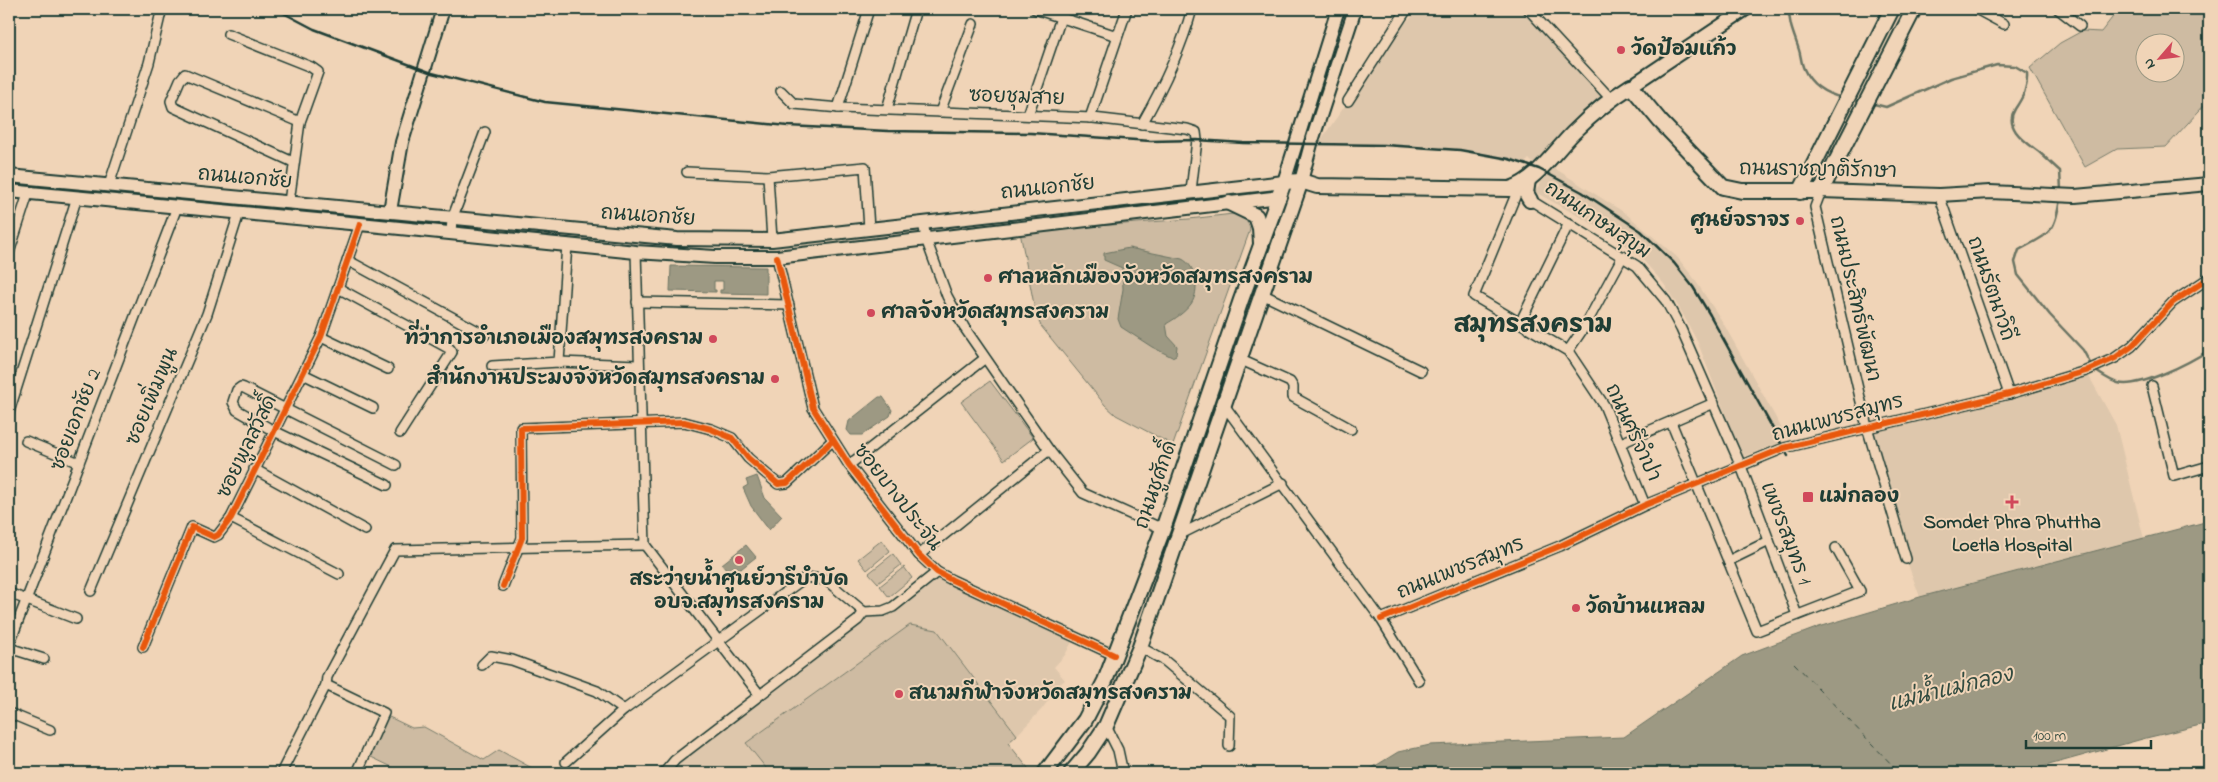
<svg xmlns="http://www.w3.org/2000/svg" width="2218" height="782" font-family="'Indie Flower','Playpen Sans Thai',sans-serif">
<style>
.built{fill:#dec7ac}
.green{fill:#cebba2;stroke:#767c6b;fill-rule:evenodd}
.water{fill:#9d9983;stroke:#6b7463}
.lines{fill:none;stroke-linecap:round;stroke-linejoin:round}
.stream{stroke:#6b7463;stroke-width:2.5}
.ferry{stroke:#324b40;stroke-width:1;stroke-dasharray:6 5;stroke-linecap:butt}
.street-casing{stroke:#1f3d34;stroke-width:12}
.secondary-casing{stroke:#1f3d34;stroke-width:16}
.primary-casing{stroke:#1f3d34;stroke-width:18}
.street{stroke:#f0d4b7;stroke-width:9}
.secondary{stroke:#f0d4b7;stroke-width:12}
.primary{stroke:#f0d4b7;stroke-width:14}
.rail{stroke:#1f3d34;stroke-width:2.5}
.cycleway-casing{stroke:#f0d4b7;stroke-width:9}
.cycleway{stroke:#e8590c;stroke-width:6}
.poi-dot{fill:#d1495b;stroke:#f0d4b7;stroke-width:2}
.labels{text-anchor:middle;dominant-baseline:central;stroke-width:4;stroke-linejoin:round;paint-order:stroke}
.poi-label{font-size:20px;font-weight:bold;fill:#1f3d34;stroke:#f0d4b7;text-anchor:start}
.street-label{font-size:20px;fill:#1f3d34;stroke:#f0d4b7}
.water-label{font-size:21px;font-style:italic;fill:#324b40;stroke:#f0d4b7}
.district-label{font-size:25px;font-weight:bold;fill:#1f3d34;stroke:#f0d4b7}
</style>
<rect width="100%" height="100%" fill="#f0d4b7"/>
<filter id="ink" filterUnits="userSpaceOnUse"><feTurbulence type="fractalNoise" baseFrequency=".02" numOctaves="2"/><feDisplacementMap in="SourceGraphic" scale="10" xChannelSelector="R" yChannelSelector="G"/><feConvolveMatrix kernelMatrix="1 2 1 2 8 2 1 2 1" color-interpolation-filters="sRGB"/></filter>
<g filter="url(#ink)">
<g class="built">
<polygon points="1420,9 1528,9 1611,99 1539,169 1529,159 1524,164 1460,150 1384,145 1318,144 1399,29"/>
<polygon points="1551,166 1625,213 1677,257 1693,277 1722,321 1787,438 1775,445 1742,457 1698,343 1681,311 1664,284 1641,258 1611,234 1535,192"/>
<polygon points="2086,371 2116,425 2144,539 1920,597 1906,559 1867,427"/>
<polygon points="937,572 1074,638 1065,655 1054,667 1065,680 1050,692 1053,694 1042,709 1017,735 937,630 746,744 770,773 664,773 864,612 883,611"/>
</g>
<g class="green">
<path d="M2119,9H2209V100L2166,147L2117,149L2085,167L2030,68L2060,43L2082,31L2101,32ZM2146,42H2176V72H2146Z"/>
<path d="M1233,214C1241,215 1249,221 1250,230L1173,445L1116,415L1105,405L1041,326L1036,315L1020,232L1189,219Z"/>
<polygon points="990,381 1033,438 1004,460 961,402"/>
<polygon points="882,540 890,551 867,570 858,559"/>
<polygon points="893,554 901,565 878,583 869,573"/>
<polygon points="904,567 912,578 889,597 880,586"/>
<polygon points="910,625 937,630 1017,735 1008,743 1032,773 770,773 746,743"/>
<polygon points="385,715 412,728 424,727 484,760 499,750 541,773 392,773 394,768 367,755"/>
</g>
<g class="water">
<path d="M1129,248L1182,259C1197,266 1200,291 1191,304C1185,312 1175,319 1166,324L1168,336L1177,346L1176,355L1172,357L1152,347L1121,327L1118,319L1123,289L1122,268L1104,260V253Z"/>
<polygon points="671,266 766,267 766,294 720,293 720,290 723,290 723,281 714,281 714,290 716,290 716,292 670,291"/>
<polygon points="879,397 883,397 892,410 890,416 862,435 851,435 847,430 849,421"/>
<polygon points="757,476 765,498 782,516 769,530 751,506 743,488 748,485 746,480"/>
<polygon points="2209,519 2209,723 2146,738 2020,773 1364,773 1398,752 1430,745 1624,737 1742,656 1819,627 1920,597 2205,522"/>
<polygon points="746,545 756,557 732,576 722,564"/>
</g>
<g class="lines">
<g class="stream">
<path d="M1789,9C1789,26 1794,34 1799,50C1801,56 1801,63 1804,69C1811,85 1826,94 1843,98"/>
<polyline points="1851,99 1862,102"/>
<path d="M1870,103L1886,107L1951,78L1997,65L2015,66L2027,73C2028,88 2023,97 2015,109C2003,128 2026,142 2039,152C2046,158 2053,165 2060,171L2061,190"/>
<path d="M2060,198C2055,235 2049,233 2019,250L2015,262L2018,275L2050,315L2083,350L2091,365"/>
<path d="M2094,370C2101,374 2110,381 2118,383C2139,389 2191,362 2209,350"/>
</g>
<polyline class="ferry" points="1794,663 1897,770"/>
<g class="street-casing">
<g id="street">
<polyline points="1035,9 1117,36"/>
<polyline points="1528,9 1611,99"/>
<polyline points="1976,9 2004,24"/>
<polyline points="2058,9 2080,26"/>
<polyline points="228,34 311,67 318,72 300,122 289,202"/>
<polyline points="781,91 794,104 840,108 1093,118 1187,129 1196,132 1197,140 1191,191"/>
<polyline points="1348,101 1407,9"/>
<polyline points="838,108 869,9"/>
<polyline points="887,109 916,9"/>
<polyline points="940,112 973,24"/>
<polyline points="1028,115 1064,9"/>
<polyline points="1090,118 1127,9"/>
<path d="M1142,124C1163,87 1181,50 1192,9"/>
<polyline points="293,162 173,107 171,101 180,80 185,74 300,122"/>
<polyline points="687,172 768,176 865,167 869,229"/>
<polyline points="768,176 772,240"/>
<polyline points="109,185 149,63 161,12 155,9"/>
<polyline points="1821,191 1815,207 1867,427 1906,559"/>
<polyline points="1517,192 1474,296 1568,351 1604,405 1645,505"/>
<polyline points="1939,195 2009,394"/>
<polyline points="1527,198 1637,266 1666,301 1681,329 1741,466 1797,615"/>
<polyline points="923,222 926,239 947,296 964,327 1049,450 1083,493 1163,529"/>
<polyline points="451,233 452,219 485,132"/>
<polyline points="636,252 645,545 759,694"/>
<polyline points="9,253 28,194"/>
<polyline points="777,257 813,408 849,465 919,555 937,572 952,580 1114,655"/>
<polyline points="347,260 485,335"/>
<polyline points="338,288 450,349 452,352 400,433"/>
<polyline points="1262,294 1421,371"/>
<polyline points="637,302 789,305"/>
<polyline points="1520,323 1569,223"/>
<polyline points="321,337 388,369"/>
<polyline points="1568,351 1585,326 1623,256"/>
<polyline points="1239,359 1290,382 1293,387 1293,397 1351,429"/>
<polyline points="559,362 567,244"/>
<polyline points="492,366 559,362 638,365"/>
<polyline points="303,374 373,408"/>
<polyline points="2152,386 2174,476 2209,466"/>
<polyline points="1224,405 1381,619 1419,681"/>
<polyline points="9,412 77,197"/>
<polyline points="1671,422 1757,631 1860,591 1836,548"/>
<polyline points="26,441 79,463"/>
<polyline points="1621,443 1714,403"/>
<polyline points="849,465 984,359"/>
<polyline points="254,469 365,530"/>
<polyline points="387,485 274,431 237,410 233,402 237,390 241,387 244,388 396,465"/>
<polyline points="231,518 339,574"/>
<polyline points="1179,535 1283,483"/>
<polyline points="919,555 1049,450"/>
<polyline points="1728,561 1769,541"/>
<polyline points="503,586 522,538 521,428 684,422 711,429 732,438 748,458 778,484 787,483 832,441"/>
<polyline points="91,591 207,314 239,213"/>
<polyline points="9,593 76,619"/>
<polyline points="1381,619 1560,546 1645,505 1784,448 2009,394 2086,371 2115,358 2132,346 2173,302 2209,278"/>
<polyline points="9,645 177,207"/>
<polyline points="143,647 192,527 214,537 218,535 231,518 321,337 360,224"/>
<polyline points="1140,647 1165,661 1230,716 1229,746"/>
<polyline points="9,648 44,659"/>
<polyline points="482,665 491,656 512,660 597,691 624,710"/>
<polyline points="326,685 384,713 357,773"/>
<polyline points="9,713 50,730"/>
<polyline points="1106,726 1118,750 1123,773"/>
<polyline points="566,762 624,710 806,577 826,580 864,612 883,611 893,607 937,572"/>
<polyline points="281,773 326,685 327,677 395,550 645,545"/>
<polyline points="664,773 675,760 858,620 864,612"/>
</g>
</g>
<g class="secondary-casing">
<g id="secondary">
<polyline points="1631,86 1746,9"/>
<polyline points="9,176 677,239 772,240 1284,182 1338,9"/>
<polyline points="1301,181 1311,144 1355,9"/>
<polyline points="9,191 360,224 636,252 715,257 777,257 1280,197"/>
<polyline points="1821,191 1939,195 1990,192 2075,196 2209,184"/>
<polyline points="390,211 402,142 443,9"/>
</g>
</g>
<g class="primary-casing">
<g id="primary">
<polyline points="1528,180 1526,193 1530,200"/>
<polyline points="1800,192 1892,9"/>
<polyline points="1229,203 1256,216 1260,228 1261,243"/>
<path d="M1045,773L1085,720L1105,681L1163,529L1241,300L1284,182L1301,181L1317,186L1510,189C1536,181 1554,152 1573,133C1591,115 1610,99 1631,86L1660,121L1723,187L1742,191H1821L1914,9"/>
<polyline points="1071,773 1088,753 1106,726 1140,647 1301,181"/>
</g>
</g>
<use href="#street" class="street"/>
<use href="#secondary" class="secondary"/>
<use href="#primary" class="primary"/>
<polyline class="rail" points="276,9 314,29 432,73 545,102 788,126 888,131 1031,133 1151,141 1197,140 1243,143 1384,145 1460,150 1509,159 1539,169 1582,192 1641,231 1674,263 1693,287 1710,315 1788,456"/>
<g class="cycleway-casing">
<g id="cycleway">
<polyline points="777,257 813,408 849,465 919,555 937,572 952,580 1114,655"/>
<polyline points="503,586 522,538 521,428 684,422 711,429 732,438 748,458 778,484 787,483 832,441"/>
<polyline points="1381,619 1560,546 1645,505 1784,448 2009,394 2086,371 2115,358 2132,346 2173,302 2209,278"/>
<polyline points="143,647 192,527 214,537 218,535 231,518 321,337 360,224"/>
</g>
</g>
<use href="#cycleway" class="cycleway"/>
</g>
</g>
<g class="poi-dot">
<circle cx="1621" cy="50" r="5"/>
<circle cx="1800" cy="221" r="5"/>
<circle cx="988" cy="278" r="5"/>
<circle cx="871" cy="313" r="5"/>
<circle cx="713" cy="339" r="5"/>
<circle cx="775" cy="379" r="5"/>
<rect x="1802" y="491" width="12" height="12" rx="2.5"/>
<path d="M2009.5 494.5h5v5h5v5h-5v5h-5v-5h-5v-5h5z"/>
<circle cx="739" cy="560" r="5"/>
<circle cx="1576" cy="608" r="5"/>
<circle cx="899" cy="694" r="5"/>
</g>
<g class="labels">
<g class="poi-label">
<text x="1631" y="50">วัดป้อมแก้ว</text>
<text x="1790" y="221" text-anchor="end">ศูนย์จราจร</text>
<text x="998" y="278">ศาลหลักเมืองจังหวัดสมุทรสงคราม</text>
<text x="881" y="313">ศาลจังหวัดสมุทรสงคราม</text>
<text x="703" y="339" text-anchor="end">ที่ว่าการอำเภอเมืองสมุทรสงคราม</text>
<text x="765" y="379" text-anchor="end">สำนักงานประมงจังหวัดสมุทรสงคราม</text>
<text x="1819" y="497">แม่กลอง</text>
<text x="2012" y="523" text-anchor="middle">Somdet Phra Phuttha<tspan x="2012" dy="23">Loetla Hospital</tspan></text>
<text x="739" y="580" text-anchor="middle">สระว่ายน้ำศูนย์วารีบำบัด<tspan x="739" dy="23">อบจ.สมุทรสงคราม</tspan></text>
<text x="1586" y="608">วัดบ้านแหลม</text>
<text x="909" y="694">สนามกีฬาจังหวัดสมุทรสงคราม</text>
</g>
<g class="street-label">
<text transform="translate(1017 98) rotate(2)">ซอยชุมสาย</text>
<text transform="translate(1818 171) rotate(1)">ถนนราชญาติรักษา</text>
<text transform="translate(245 179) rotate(5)">ถนนเอกชัย</text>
<text transform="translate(1048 189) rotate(-6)">ถนนเอกชัย</text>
<text transform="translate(648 217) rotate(4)">ถนนเอกชัย</text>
<text transform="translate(1597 221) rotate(34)">ถนนเกษมสุขุม</text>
<text transform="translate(1990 289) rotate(71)">ถนนรัตนาวิถี</text>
<text transform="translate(1854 299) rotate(77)">ถนนประสิทธ์พัฒนา</text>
<text transform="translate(153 397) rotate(-67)">ซอยเพิ่มพูน</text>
<text transform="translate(1838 419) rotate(-15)">ถนนเพชรสมุทร</text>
<text transform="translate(77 420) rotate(-69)">ซอยเอกชัย 2</text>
<text transform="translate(1632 433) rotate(65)">ถนนศรีจำปา</text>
<text transform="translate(248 447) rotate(-64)">ซอยพูลสวัสดิ์</text>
<text transform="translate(1157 485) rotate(-71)">ถนนชูศักดิ์</text>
<text transform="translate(897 498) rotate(52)">ซอยบางประจัน</text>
<text transform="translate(1785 534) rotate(69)">เพชรสมุทร 1</text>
<text transform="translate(1461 569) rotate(-22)">ถนนเพชรสมุทร</text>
</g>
<g class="water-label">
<text transform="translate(1951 690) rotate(-14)">แม่น้ำแม่กลอง</text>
</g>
<g class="district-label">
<text x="1533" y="326">สมุทรสงคราม</text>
</g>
</g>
<rect width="2218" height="782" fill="none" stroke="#f0d4b7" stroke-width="30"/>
<rect x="15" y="15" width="2188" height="752" fill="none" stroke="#1f3d34" stroke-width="2" filter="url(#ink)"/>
<g transform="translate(2160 58) rotate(242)"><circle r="24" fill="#f0d4b7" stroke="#9c9883"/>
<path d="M0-4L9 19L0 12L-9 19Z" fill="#d1495b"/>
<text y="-8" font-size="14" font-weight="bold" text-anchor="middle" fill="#1f3d34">N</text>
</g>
<path d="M2026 740v8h125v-8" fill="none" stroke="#1f3d34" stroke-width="2.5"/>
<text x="2033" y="740" font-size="15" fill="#1f3d34" stroke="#f0d4b7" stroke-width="4" paint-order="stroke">100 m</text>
</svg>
